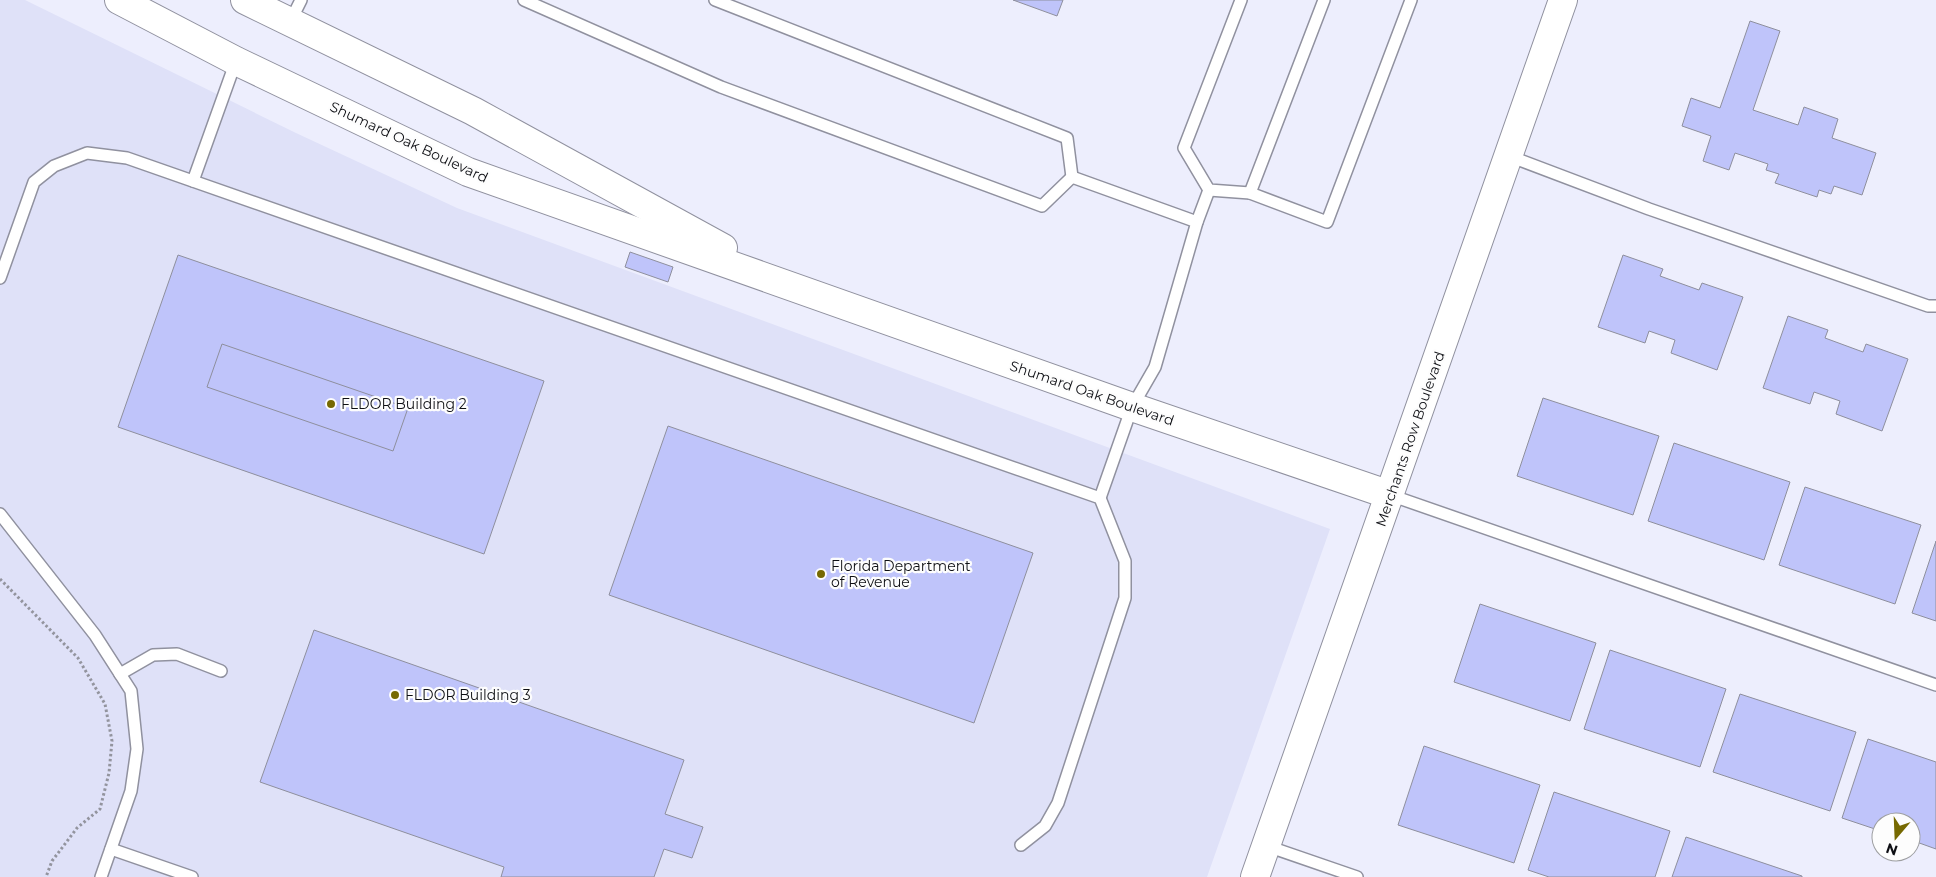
<svg xmlns="http://www.w3.org/2000/svg" width="1936" height="877" font-family="Montserrat,sans-serif">
<style>
.built{fill:#dfe1f8}
.building{fill:#bfc4fa;stroke:#8e8f9d}
.lines{fill:none;stroke-linecap:round;stroke-linejoin:round}
.lane-casing{stroke:#90919f;stroke-width:14}
.secondary-casing{stroke:#90919f;stroke-width:30}
.path{stroke:#93949e;stroke-width:3;stroke-dasharray:2.5 2.5;stroke-linecap:butt}
.lane{stroke:#fff;stroke-width:11}
.secondary{stroke:#fff;stroke-width:28}
.poi-dot{fill:#766901;stroke:#fdfdfd;stroke-width:2}
.labels{text-anchor:middle;dominant-baseline:central;stroke-width:4.5;stroke-linejoin:round;paint-order:stroke}
.street-label{font-size:14px;fill:#0e0f14;stroke:#fdfdfd}
.poi-label{font-size:14px;fill:#0e0f14;stroke:#fdfdfd;text-anchor:start}
</style>
<rect width="100%" height="100%" fill="#edeefd"/>
<polygon class="built" points="0,0 25,0 296,133 457,208 1330,529 1207,877 0,877"/>
<g class="building">
<polygon points="1013,0 1063,0 1057,16"/>
<polygon points="1750,21 1780,31 1753,110 1798,125 1804,107 1838,119 1832,138 1876,153 1862,195 1834,186 1831,194 1819,190 1817,197 1775,183 1779,174 1766,170 1768,164 1735,153 1729,170 1703,161 1711,136 1682,126 1691,98 1720,108"/>
<polygon points="630,252 673,267 668,282 625,267"/>
<polygon points="178,255 544,381 484,554 118,427"/>
<polygon points="1623,255 1663,269 1660,276 1699,290 1702,283 1743,297 1717,370 1671,353 1675,340 1649,331 1645,343 1598,327"/>
<polygon points="1788,316 1828,330 1825,338 1863,352 1866,344 1908,359 1882,431 1836,414 1840,401 1814,392 1810,404 1763,388"/>
<polygon points="222,344 408,408 393,451 207,387"/>
<polygon points="1543,398 1659,436 1633,515 1517,476"/>
<polygon points="668,426 1033,553 974,723 609,595"/>
<polygon points="1674,443 1790,482 1764,560 1648,521"/>
<polygon points="1805,487 1921,525 1895,604 1779,565"/>
<polygon points="1936,541 1936,621 1912,613"/>
<polygon points="1480,604 1596,643 1570,721 1454,682"/>
<polygon points="314,630 684,760 665,814 703,827 692,858 664,849 654,877 501,877 504,867 260,782"/>
<polygon points="1610,650 1726,689 1700,767 1584,729"/>
<polygon points="1740,694 1856,732 1830,811 1713,772"/>
<polygon points="1868,739 1936,762 1936,849 1911,840 1911,822 1881,822 1881,831 1842,818"/>
<polygon points="1424,746 1540,785 1514,863 1398,825"/>
<polygon points="1554,792 1670,831 1655,877 1549,877 1528,870"/>
<polygon points="1686,837 1802,876 1802,877 1672,877"/>
</g>
<g class="lines">
<g class="lane-casing">
<g id="lane">
<polyline points="524,0 721,87 1042,206 1072,177"/>
<polyline points="715,0 1067,138 1072,177"/>
<polyline points="1241,0 1184,148 1209,190 1250,193 1327,222 1411,0"/>
<polyline points="290,22 301,0"/>
<polyline points="1509,156 1649,209 1928,306 1936,306"/>
<polyline points="1072,177 1197,222"/>
<polyline points="193,181 236,61"/>
<polyline points="1250,193 1324,0"/>
<polyline points="0,278 34,182 54,166 87,153 127,158 1100,498 1125,561 1125,598 1058,803 1045,826 1021,845"/>
<polyline points="1390,495 1936,685"/>
<polyline points="1100,498 1132,407 1155,367 1197,222 1209,190"/>
<polyline points="0,514 95,635 131,691 137,749 131,791 101,877"/>
<polyline points="120,674 153,655 177,654 221,671"/>
<polyline points="1267,846 1357,877"/>
<polyline points="111,849 192,877"/>
</g>
</g>
<g class="secondary-casing">
<g id="secondary">
<polyline points="119,0 236,61 468,172 1132,407 1390,495"/>
<polyline points="245,0 473,111 723,248"/>
<polyline points="1255,877 1563,0"/>
</g>
</g>
<polyline class="path" points="0,579 78,658 105,704 112,741 109,773 100,809 77,828 52,861 46,877"/>
<use href="#lane" class="lane"/>
<use href="#secondary" class="secondary"/>
</g>
<g class="poi-dot">
<circle cx="331" cy="404" r="5"/>
<circle cx="821" cy="574" r="5"/>
<circle cx="395" cy="695" r="5"/>
</g>
<g class="labels">
<g class="street-label">
<text transform="translate(409 142) rotate(25)">Shumard Oak Boulevard</text>
<text transform="translate(1092 393) rotate(19)">Shumard Oak Boulevard</text>
<text transform="translate(1410 439) rotate(-71)">Merchants Row Boulevard</text>
</g>
<g class="poi-label">
<text x="341" y="404">FLDOR Building 2</text>
<text x="831" y="566">Florida Department<tspan x="831" dy="16">of Revenue</tspan></text>
<text x="405" y="695">FLDOR Building 3</text>
</g>
</g>
<g transform="translate(1896 837) rotate(199)"><circle r="24" fill="#fdfdfd" stroke="#9d9ea0"/>
<path d="M0-4L9 19L0 12L-9 19Z" fill="#766901"/>
<text y="-8" font-size="14" font-weight="bold" text-anchor="middle" fill="#0e0f14">N</text>
</g>
</svg>
